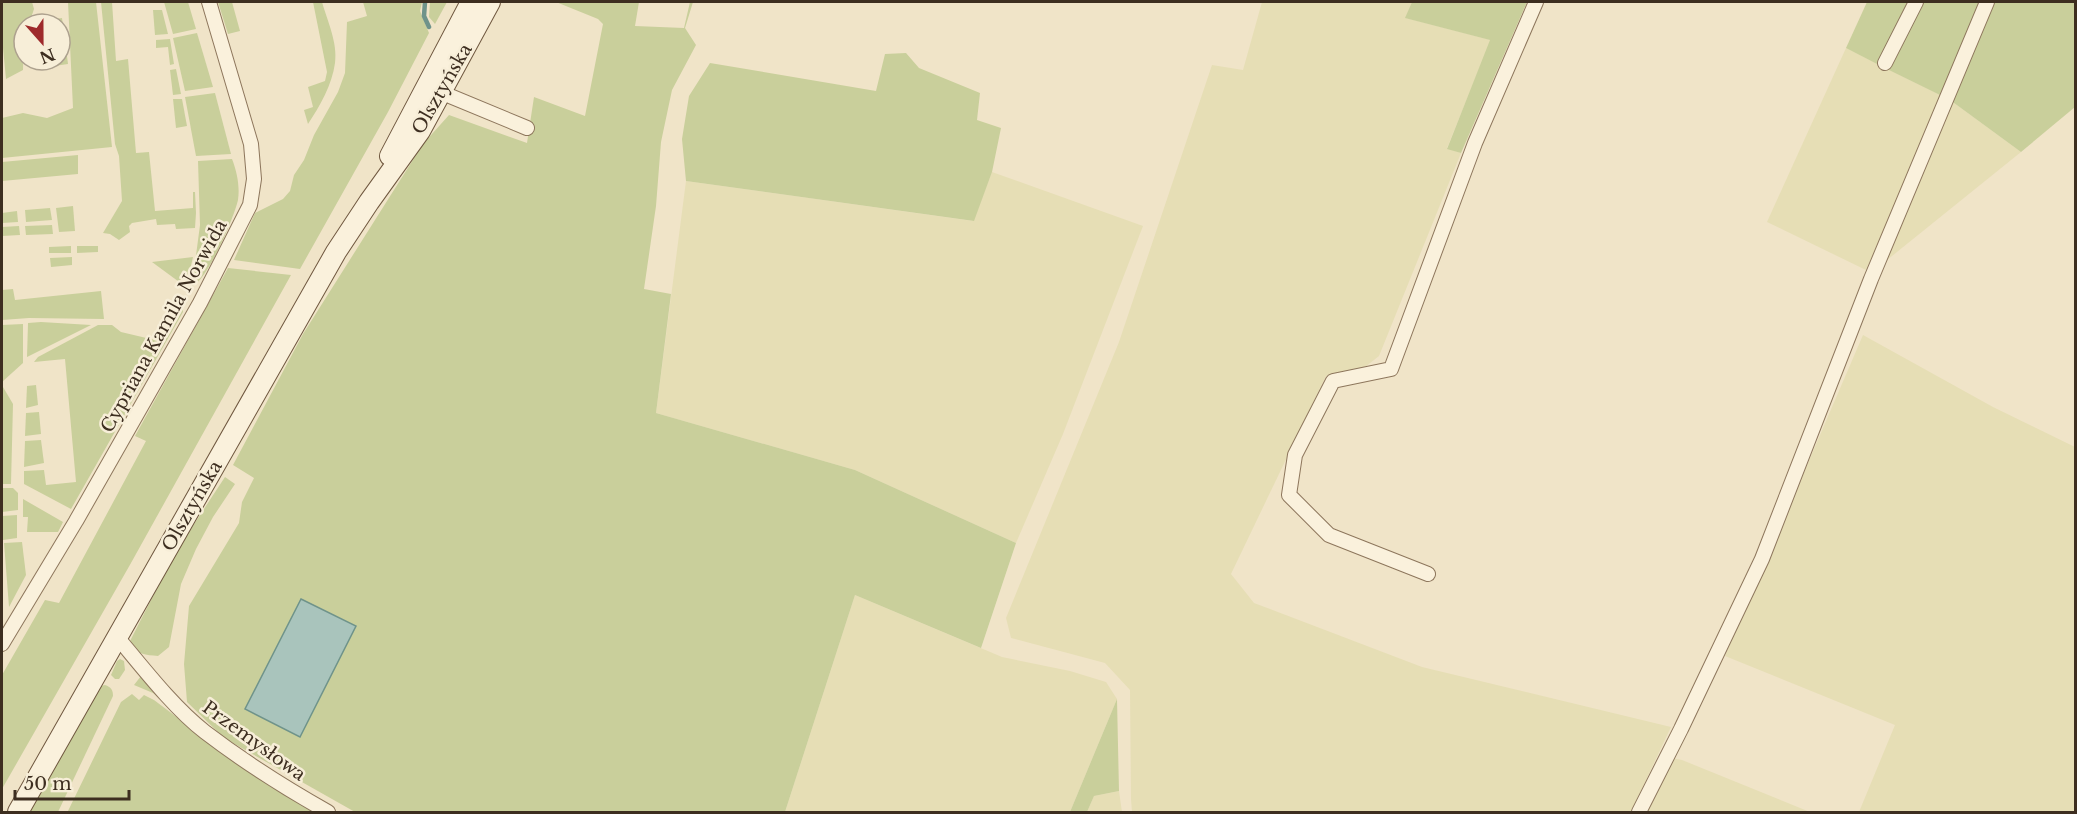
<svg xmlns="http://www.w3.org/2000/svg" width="2077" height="814" font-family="'Libre Baskerville',serif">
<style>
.farmland{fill:#e6deb5}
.green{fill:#c9cf9b}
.water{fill:#a9c4bc;stroke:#6f938a;stroke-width:1.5}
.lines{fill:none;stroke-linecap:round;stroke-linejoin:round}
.stream{stroke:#6f938a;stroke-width:4.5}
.minor-casing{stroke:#8d765c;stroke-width:16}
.secondary-casing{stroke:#6f573f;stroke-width:22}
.minor{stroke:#faf1dc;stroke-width:14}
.secondary{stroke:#faf1dc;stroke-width:20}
.labels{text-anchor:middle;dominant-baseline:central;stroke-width:5;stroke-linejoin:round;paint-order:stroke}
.street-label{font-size:18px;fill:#3d2e20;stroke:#f7eed8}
</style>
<rect width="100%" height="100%" fill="#f0e4c8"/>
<g class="farmland">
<polygon points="1262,2 1412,2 1406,18 1491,40 1447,148 1461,153 1379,356 1365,367 1326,376 1231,574 1254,603 1422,667 1671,727 1631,812 1132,812 1131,799 1130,690 1105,663 1011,638 1006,618 1119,342 1212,65 1243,70"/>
<polygon points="1846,48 1942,96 1866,270 1767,222"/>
<polygon points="1950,100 2021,152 1887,260"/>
<polygon points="992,172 1143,226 1063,434 1016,543 855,470 656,413 686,181 973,221"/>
<polygon points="1863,335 1993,407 2075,447 2075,812 1859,812 1895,725 1725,656"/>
<polygon points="855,595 1002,657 1070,671 1106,682 1117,699 1070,812 785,812"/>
<polygon points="1672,758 1682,760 1810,812 1644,812"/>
<polygon points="1119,791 1122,812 1087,812 1094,796"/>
</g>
<g class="green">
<polygon points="2,2 32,2 34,9 29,24 24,24 23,70 6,79 3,48 2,48"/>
<polygon points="68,2 96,2 112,147 2,158 2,118 23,113 47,118 73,108"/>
<polygon points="101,2 112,2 116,61 128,59 136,153 149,152 155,211 193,208 193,192 195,192 196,213 195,228 176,229 175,224 157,225 156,219 132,223 129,226 130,232 119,240 110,234 103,233 122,201 119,156 115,144"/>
<polygon points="164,2 188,2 196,29 173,34"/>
<polygon points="218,2 232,2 240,31 228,34"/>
<path d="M313,2H322C327,20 338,43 335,63C332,85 320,106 308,124L304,110L313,107L308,87L325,81L327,72Z"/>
<polygon points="363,2 422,2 420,11 429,33 388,112 300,269 234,260 255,213 283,199 290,191 294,175 304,160 314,135 338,92 345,73 347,22 367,16"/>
<polygon points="430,2 447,2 435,24 429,17"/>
<polygon points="556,2 639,2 635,26 684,28 690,2 693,2 685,28 696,45 672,90 661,142 656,206 644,289 671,294 656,413 855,470 1016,543 981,648 855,595 785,812 355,812 224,738 187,702 184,664 189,606 239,523 242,502 254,478 233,465 303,334 423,144 449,115 527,143 534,97 585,116 603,24 598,19"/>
<polygon points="1412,2 1527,2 1461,153 1447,149 1490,40 1405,18"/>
<polygon points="1867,2 1910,2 1879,65 1846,48"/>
<polygon points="1921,2 1980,2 1942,96 1889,70"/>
<polygon points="1992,2 2075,2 2075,107 2021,152 1950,100"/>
<polygon points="153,10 162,10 168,34 155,35"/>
<polygon points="62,18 68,64 47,67 46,60 60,60 60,24 41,24 41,21"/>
<polygon points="197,33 213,87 185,91 173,38"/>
<polygon points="170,39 174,64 170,65 168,47 156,48 156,40"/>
<polygon points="906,53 919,68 980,93 977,120 1001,128 992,172 974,221 686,181 682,139 689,96 710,63 876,91 885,54"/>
<polygon points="176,69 181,94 173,95 170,70"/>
<polygon points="215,93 231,154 196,156 185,97"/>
<polygon points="173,99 182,99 187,126 176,128"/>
<polygon points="78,155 78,174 2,181 2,162"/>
<path d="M232,159C237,172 240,186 238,200C234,218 207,281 192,286L200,225L198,161Z"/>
<polygon points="73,206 75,231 59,232 56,208"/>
<polygon points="50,208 52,220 26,222 25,210"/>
<polygon points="17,211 18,222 2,223 2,213"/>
<polygon points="52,225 53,234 26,235 25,226"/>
<polygon points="19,226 20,235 2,236 2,227"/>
<polygon points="71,246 71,253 49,253 49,247"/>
<polygon points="77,246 98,246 98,252 77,253"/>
<polygon points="72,257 72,265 51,267 50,258"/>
<polygon points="193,257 186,287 152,262"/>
<polygon points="228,268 291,275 131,563 2,789 2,675 45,600 59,603 146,441 135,436"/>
<polygon points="13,289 15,300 101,291 104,319 29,318 2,320 2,290"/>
<polygon points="178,300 182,302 183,312 71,509 24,484 24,471 44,470 46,485 76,482 65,359 34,362 38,357 98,325 112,325 121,332 159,341 179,309 172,303"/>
<polygon points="41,322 91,325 27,357 28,323"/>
<polygon points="23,324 23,363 2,382 2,325"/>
<polygon points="36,385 38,405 26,408 27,386"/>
<polygon points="3,387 13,404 11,484 2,484"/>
<polygon points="39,412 41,434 25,436 26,413"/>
<polygon points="41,440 44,463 24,467 25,441"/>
<path d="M225,477L235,484L213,517L196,549L181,584L169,647L158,656C146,655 137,654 128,645L175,553Z"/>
<polygon points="2,488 13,488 18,493 18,510 2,512"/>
<polygon points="23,499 63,522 58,532 27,532 28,517 23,517"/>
<polygon points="17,515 17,538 3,540 2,516"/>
<polygon points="22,542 26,575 9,607 4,543"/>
<polygon points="120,659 124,661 125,670 119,679 115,679 111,675 117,661"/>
<polygon points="141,676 172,708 153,693 134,685"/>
<path d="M105,685C111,687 113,690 113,696L58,812H28L64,745L101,686Z"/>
<polygon points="132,694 139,700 144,695 154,700 251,773 317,812 70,812 68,811 121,702"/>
<polygon points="1117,699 1119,791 1094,796 1087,812 1070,812"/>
</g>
<polygon class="water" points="301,599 356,626 300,737 245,709"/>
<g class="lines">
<polyline class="stream" points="425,2 424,16 429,27"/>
<g class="minor-casing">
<g id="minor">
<polyline points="1885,63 1916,2"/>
<polyline points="433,89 527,128"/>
<polyline points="1428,574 1329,535 1289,495 1295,455 1333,381 1391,369 1475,143 1536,2"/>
<path d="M118,638C143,668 174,708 205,732C243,761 287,789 328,812"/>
<polyline points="2,644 76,521 200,303 250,205 254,179 251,144 209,2"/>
<polyline points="1639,812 1681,729 1762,559 1871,279 1987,2"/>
</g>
</g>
<g class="secondary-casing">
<g id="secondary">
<polyline points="390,156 471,2"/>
<polyline points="18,812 336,252 369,202 420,131 490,2"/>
</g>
</g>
<use href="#minor" class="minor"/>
<use href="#secondary" class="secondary"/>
</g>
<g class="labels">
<g class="street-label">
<text transform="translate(442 89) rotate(-60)">Olsztyńska</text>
<text transform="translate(164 326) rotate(-61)">Cypriana Kamila Norwida</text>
<text transform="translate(192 506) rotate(-60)">Olsztyńska</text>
<text transform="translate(254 741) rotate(36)">Przemysłowa</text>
</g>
</g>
<rect width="2077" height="814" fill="none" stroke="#3d2e20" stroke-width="6"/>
<g transform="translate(42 42) rotate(159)"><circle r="28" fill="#f7eed8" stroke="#ada18e" stroke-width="1.5"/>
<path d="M0-4.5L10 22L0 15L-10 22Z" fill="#9e2a2b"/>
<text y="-9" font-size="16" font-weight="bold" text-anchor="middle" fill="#3d2e20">N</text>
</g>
<path d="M15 790v9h114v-9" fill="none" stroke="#3d2e20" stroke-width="3"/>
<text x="24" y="790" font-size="18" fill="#3d2e20" stroke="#f7eed8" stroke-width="4.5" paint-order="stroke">50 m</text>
</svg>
